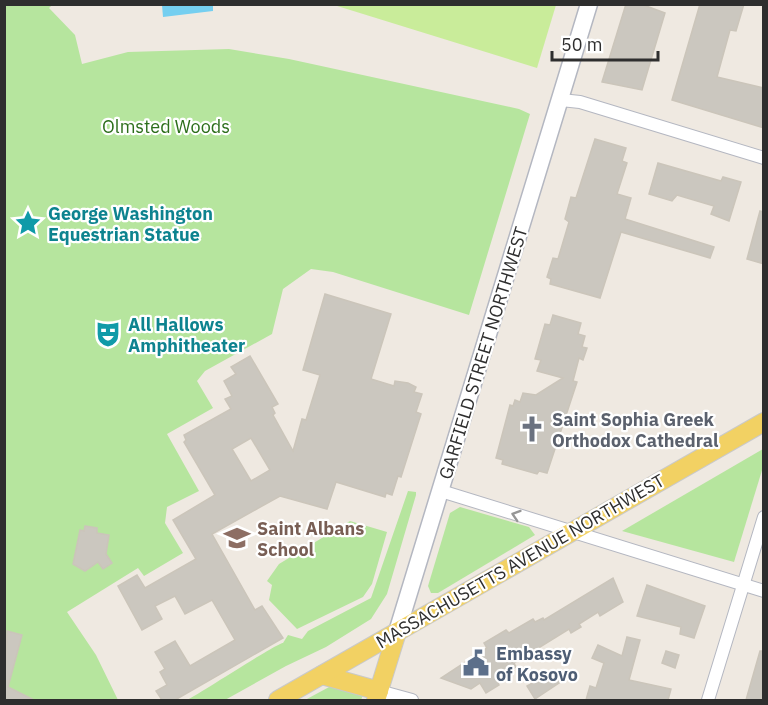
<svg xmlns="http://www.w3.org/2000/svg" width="768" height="705" font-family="'IBM Plex Sans',sans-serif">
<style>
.green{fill:#b6e59e}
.pitch{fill:#c9ec9a}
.water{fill:#75cff0}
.building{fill:#cbc7bf;stroke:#cbc5ba;stroke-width:1.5;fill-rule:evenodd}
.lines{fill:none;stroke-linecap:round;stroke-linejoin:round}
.minor-casing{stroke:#b4b7c1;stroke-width:14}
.secondary-casing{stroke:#b4b7c1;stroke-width:19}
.primary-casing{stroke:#c9c9c9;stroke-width:20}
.minor{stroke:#fff;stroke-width:12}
.secondary{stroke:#fff;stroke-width:16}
.primary{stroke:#f2d163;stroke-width:18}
.oneway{stroke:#969696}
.labels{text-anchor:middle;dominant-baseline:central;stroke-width:4.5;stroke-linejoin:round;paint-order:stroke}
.park-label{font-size:18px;fill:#2c6e1b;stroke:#fff}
.culture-label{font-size:18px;font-weight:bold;fill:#0d838f;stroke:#fff;text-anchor:start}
.street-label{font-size:18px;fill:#2e2e2e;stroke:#fff}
.worship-label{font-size:18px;font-weight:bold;fill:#5b616d;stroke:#fff;text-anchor:start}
.education-label{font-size:18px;font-weight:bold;fill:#785e54;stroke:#fff;text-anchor:start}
.service-label{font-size:18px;font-weight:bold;fill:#4e5e75;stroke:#fff;text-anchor:start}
</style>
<rect width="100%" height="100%" fill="#efe9e1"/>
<g class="green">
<polygon points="5,5 52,5 49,8 75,35 82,64 128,52 229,49 289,59 519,109 530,114 469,315 333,272 311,269 283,289 272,334 205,371 197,381 213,408 167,434 199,491 167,507 165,523 183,553 144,576 138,568 67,612 96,655 118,700 5,700"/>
<polygon points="763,449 763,467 734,562 622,531"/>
<path d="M408,491L416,492V495L387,594L371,619L326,647L286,666L225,700H187C201,693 277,643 283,643L288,635L302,639L308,631L371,598Z"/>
<polygon points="460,507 529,527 535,535 438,593 431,593 428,586 450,513"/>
<polygon points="350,521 387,532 372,584 363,597 297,629 269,600 272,585 267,581 279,564"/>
<polygon points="331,686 363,695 361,700 305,700"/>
</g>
<polygon class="pitch" points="334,5 556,5 537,68"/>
<polygon class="water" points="162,5 213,5 213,11 163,17"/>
<g class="building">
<polygon points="626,4 641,4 665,13 642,90 602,82"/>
<polygon points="700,4 744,4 736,31 730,30 717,77 764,88 764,128 672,100"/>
<polygon points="595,139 626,148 622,161 627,163 617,194 631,198 625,219 714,247 710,258 621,232 600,298 550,284 551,279 547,277 553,258 558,259 569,222 565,219 571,197 576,198"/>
<polygon points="658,163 721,181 723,177 741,182 729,221 711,214 714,206 677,195 672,201 649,194"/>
<polygon points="760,211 764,212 764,264 747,259"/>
<path d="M325,294L391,314L371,379L394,386L395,381L408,383L416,387L414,392L422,394L416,412L421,414L401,477L398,476L392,495L386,493L385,497L336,482L327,509L280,496L212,534L255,610L262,606L283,638L175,700H162L156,691L167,685L160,672L165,669L155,652L175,641L190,666L235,640L212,600L185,614L175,596L155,606L162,619L142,630L118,586L137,575L145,588L196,559L173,520L215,495L184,442L186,440L184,435L231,409L225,399L232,396L224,381L236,374L231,367L250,356L278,404L272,407L275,413L273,415L293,451L302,419L306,420L320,375L303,370ZM251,438L270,470L251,481L232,449Z"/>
<polygon points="553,315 581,323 578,334 585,336 582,347 587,348 583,360 579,358 573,381 577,382 547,473 539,471 537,474 502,464 503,460 496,458 510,405 513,406 515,400 520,402 523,393 536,395 563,378 537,371 541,360 535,359 545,324 550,325"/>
<polygon points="85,526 97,528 97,533 109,535 106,554 112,563 103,569 98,562 85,571 73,564 80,530 84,531"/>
<polygon points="613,578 623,602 600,616 598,612 579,624 581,627 571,633 569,629 514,663 516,667 496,679 499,685 486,693 480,683 471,689 441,678 487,648 484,643 506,630 509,633 533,619 535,622 543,618 544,620"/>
<polygon points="647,585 705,606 694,638 680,634 681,627 637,616"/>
<polygon points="7,631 22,635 8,687 34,700 4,700"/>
<polygon points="627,637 640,640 629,680 671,689 668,700 586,700 590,686 596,688 604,663 592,658 598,645 622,656"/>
<polygon points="666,651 679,655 675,668 662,663"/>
<polygon points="760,651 764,651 764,700 746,700"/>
<polygon points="556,670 562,681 535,699 527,686"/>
</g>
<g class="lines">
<g class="minor-casing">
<g id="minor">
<polyline points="561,100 580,102 764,158"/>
<polyline points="441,491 764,591"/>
<polyline points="379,691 412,700"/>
<polyline points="708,700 764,517"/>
</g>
</g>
<g class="secondary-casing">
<polyline id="secondary" points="397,632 589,4"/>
</g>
<g class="primary-casing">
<g id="primary">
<polyline points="322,675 379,691"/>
<polyline points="278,700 764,422"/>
<polyline points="376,700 397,632"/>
</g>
</g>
<use href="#minor" class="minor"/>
<use href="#secondary" class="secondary"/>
<use href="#primary" class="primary"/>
</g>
<defs><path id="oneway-chevron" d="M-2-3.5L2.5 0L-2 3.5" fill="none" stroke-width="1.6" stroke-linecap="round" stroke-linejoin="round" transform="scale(1.5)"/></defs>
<use class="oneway" href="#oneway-chevron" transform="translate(516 515) rotate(-162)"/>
<defs>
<g id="sight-bare" transform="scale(2.07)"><path d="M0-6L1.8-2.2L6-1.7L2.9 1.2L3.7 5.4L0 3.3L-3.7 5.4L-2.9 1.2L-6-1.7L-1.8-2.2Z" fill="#0f9aa8" stroke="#fff" stroke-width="2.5" paint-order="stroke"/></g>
<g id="theatre-bare" transform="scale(2.07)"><path d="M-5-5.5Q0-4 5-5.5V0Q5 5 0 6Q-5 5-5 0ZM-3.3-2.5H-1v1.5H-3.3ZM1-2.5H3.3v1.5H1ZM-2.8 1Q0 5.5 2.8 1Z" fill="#0f9aa8" stroke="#fff" stroke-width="2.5" paint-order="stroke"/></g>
<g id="church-bare" transform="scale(2.07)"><path d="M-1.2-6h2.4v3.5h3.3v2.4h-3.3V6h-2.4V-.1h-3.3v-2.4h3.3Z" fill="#6b7280" stroke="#fff" stroke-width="2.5" paint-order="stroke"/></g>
<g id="school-bare" transform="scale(2.07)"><path d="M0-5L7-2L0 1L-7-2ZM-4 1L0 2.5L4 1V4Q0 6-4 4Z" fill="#8d6e63" stroke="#fff" stroke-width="2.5" paint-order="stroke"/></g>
<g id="civic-bare" transform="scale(2.07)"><path d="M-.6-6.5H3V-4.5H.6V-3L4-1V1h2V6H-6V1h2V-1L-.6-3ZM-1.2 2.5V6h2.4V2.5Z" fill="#5c6f8a" stroke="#fff" stroke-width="2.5" paint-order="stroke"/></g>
</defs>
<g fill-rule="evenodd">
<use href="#sight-bare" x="28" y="223"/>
<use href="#theatre-bare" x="108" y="334"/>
<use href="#church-bare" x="532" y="429"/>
<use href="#school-bare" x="237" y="538"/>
<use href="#civic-bare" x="476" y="663"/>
</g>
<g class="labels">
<g class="park-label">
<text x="166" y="126">Olmsted Woods</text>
</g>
<g class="culture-label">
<text x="48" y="213">George Washington<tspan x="48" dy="21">Equestrian Statue</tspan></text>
<text x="128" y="324">All Hallows<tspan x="128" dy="21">Amphitheater</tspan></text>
</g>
<g class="street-label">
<text transform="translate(483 353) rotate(-73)">GARFIELD STREET NORTHWEST</text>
<text transform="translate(520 561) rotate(-30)">MASSACHUSETTS AVENUE NORTHWEST</text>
</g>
<g class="worship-label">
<text x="552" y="419">Saint Sophia Greek<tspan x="552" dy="21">Orthodox Cathedral</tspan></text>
</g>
<g class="education-label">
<text x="257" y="528">Saint Albans<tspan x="257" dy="21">School</tspan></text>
</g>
<g class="service-label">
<text x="496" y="653">Embassy<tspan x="496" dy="21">of Kosovo</tspan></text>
</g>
</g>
<rect width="768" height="705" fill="none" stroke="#2e2e2e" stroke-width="12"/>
<path d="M552 51v9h106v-9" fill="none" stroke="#2e2e2e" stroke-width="3"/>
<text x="561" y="51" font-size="18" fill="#2e2e2e" stroke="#ffffff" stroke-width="4.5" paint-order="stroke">50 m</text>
</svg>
